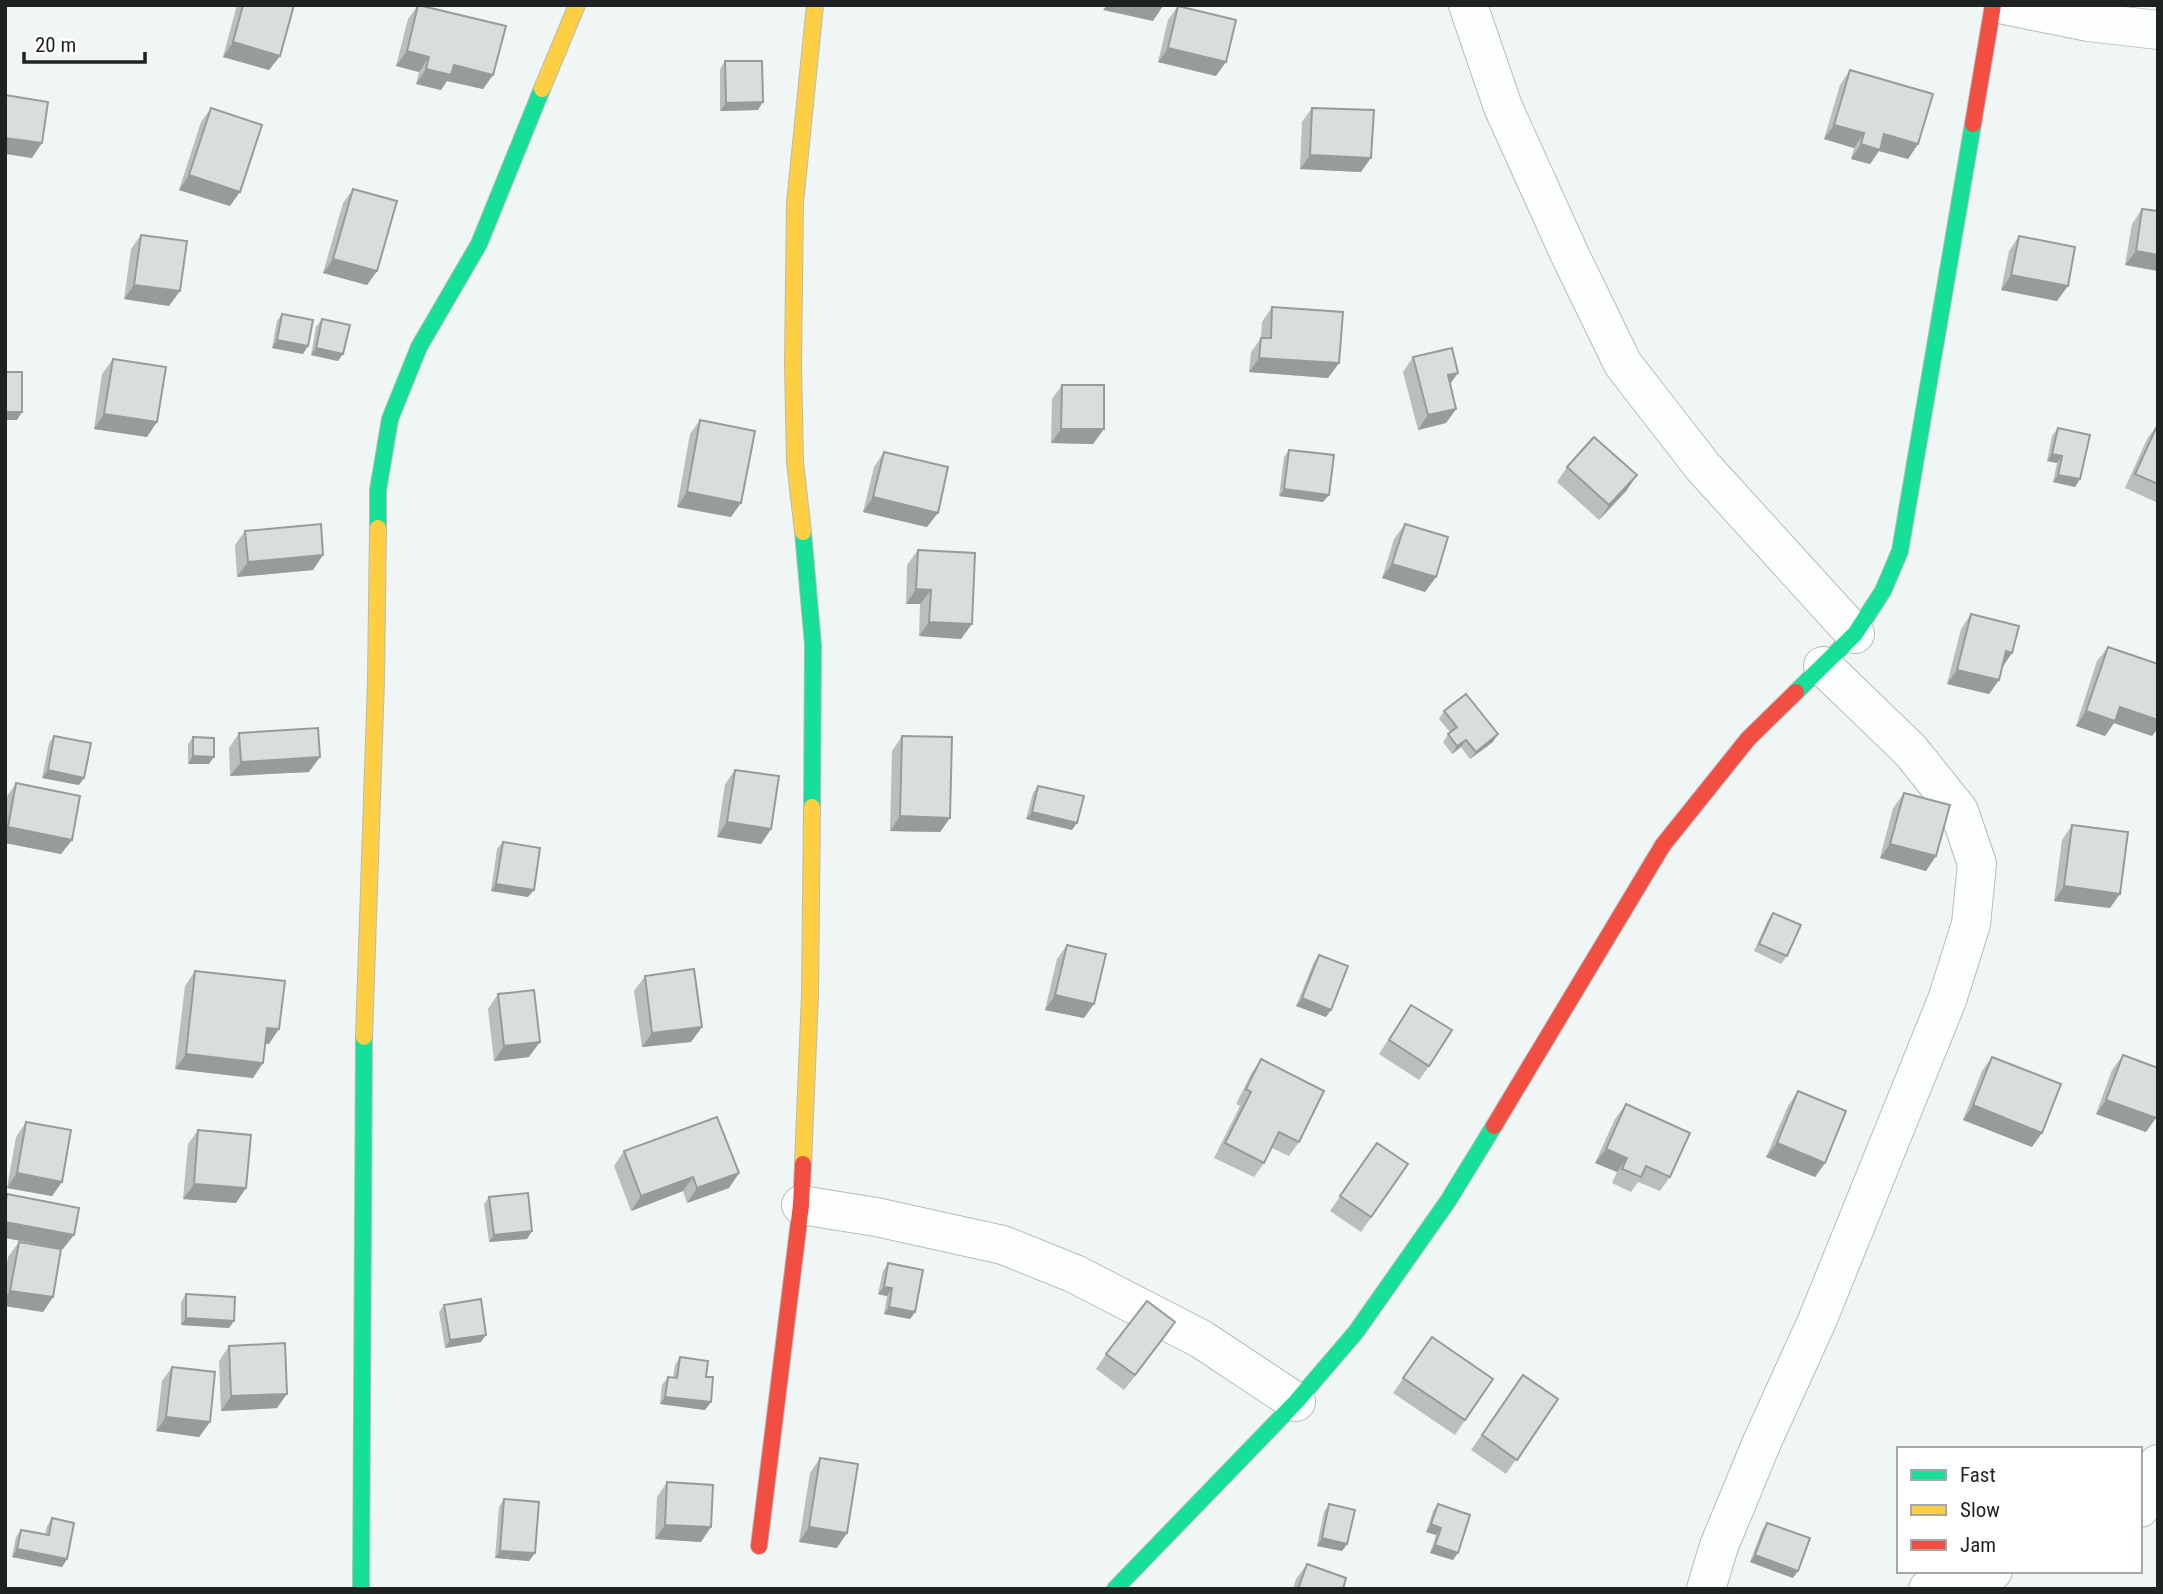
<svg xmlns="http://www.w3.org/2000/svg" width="2163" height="1594" font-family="'Roboto Condensed',sans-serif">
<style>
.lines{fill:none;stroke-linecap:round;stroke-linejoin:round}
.street-casing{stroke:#b6bbbb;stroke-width:40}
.fast-casing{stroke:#b6bbbb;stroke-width:18}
.slow-casing{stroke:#b6bbbb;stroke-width:18}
.jam-casing{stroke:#b6bbbb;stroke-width:18}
.street{stroke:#fdfefe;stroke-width:38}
.fast{stroke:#16e098;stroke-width:16}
.slow{stroke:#ffcf43;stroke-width:16}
.jam{stroke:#f24e42;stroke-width:16}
.wall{fill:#babebe}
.shaded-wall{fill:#979b9b}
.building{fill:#d8dddd;stroke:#979b9b;stroke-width:2}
</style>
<rect width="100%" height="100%" fill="#f0f6f6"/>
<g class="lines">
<g class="street-casing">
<g id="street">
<polyline points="1468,5 1503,107 1569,253 1623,364 1703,467 1855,634"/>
<polyline points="2004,5 2088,22 2158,30"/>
<polyline points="801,1205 876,1217 1003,1245 1075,1274 1201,1339 1296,1402"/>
<polyline points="2140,1508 2158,1464"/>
<polyline points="1706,1589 1719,1546 1762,1442 1817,1321 1947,1000 1971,924 1977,864 1959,811 1911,751 1823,666"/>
<polyline points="1928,1589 1993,1571"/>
</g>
</g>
<g class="fast-casing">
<g id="fast">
<polyline points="378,528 378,490 390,419 419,347 479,244 542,89"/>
<polyline points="803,532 813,645 812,807"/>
<polyline points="1796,692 1855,634 1883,591 1900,551 1973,124"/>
<polyline points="361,1589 364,1037"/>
<polyline points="1115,1589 1296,1402 1356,1332 1448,1201 1494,1126"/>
</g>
</g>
<g class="slow-casing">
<g id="slow">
<polyline points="542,89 577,5"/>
<polyline points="803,532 795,462 793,364 795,203 815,5"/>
<polyline points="364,1037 376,680 378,528"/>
<polyline points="803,1164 810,994 812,807"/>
</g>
</g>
<g class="jam-casing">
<g id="jam">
<polyline points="1973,124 1993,5"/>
<polyline points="1494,1126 1663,845 1748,739 1796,692"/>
<polyline points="759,1546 801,1205 803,1164"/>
</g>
</g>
<use href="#street" class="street"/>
<use href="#fast" class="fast"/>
<use href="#slow" class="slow"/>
<use href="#jam" class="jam"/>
</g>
<g class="wall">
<polygon points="237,5 294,5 280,56 269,70 223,57"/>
<polygon points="418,5 493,75 483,89 447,81 441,90 416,84 419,72 396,66 408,19"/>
<polygon points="1178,6 1216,76 1158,62 1168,20"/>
<polygon points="725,61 758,110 720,111 720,69"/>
<polygon points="1850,70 1918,144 1908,159 1879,151 1870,164 1851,159 1854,148 1824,139 1840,85"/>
<polygon points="211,108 230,206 179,190 201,122"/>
<polygon points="1312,108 1361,172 1300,169 1302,122"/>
<polygon points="353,189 377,271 367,285 323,273 343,203"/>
<polygon points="2142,209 2158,211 2158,271 2125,265 2132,224"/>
<polygon points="141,235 169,306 124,299 131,249"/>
<polygon points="2019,236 2057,301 2001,290 2009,251"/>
<polygon points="1272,307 1339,363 1328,378 1249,372 1251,352 1261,338 1262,322"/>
<polygon points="282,314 303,354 272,348 277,321"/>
<polygon points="322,319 338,361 311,355 316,327"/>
<polygon points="1413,357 1458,373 1450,383 1456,409 1446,423 1418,430 1403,372"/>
<polygon points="113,359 147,437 94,429 102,374"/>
<polygon points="1062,385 1104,429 1093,444 1051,443 1052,399"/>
<polygon points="700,420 731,517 677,507 690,434"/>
<polygon points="2158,424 2158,503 2125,488 2147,439"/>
<polygon points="2058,428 2080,479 2075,487 2053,482 2057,463 2047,461 2052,436"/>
<polygon points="1289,450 1323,502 1279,496 1284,457"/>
<polygon points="884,452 927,527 863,512 874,467"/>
<polygon points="1567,467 1627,490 1599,520 1557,482"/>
<polygon points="1405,524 1436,577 1425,592 1382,578 1394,539"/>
<polygon points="245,531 313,570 237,577 235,545"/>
<polygon points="918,550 961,639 919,636 920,604 906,604 907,565"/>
<polygon points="1971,614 2002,668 1999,680 1989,694 1947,684 1961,629"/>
<polygon points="2108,647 2158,664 2158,728 2152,736 2114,723 2105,736 2076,726 2097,661"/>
<polygon points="1444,711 1493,742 1470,759 1461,747 1452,754 1443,742 1450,732 1439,719"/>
<polygon points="239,733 309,772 230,776 229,748"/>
<polygon points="54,736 79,785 42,778 49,743"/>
<polygon points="902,736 950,818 940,832 890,831 892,751"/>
<polygon points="193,737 209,764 188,764 188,744"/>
<polygon points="735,770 771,829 761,844 717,837 725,784"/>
<polygon points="16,783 72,840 61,854 5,843 5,802 6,798"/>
<polygon points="1038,786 1072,830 1026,819 1033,793"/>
<polygon points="1904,793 1926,871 1880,858 1893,808"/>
<polygon points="2072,825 2110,908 2054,901 2062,840"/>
<polygon points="503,842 528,897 491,891 497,849"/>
<polygon points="1773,913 1787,956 1781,964 1754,951 1768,920"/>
<polygon points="1067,945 1084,1018 1045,1010 1057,959"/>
<polygon points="1319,955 1326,1017 1296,1006 1314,962"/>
<polygon points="195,971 269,1044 265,1043 253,1078 175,1069 185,986"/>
<polygon points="645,976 702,1027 691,1042 642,1047 634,991"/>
<polygon points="498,994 529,1057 494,1061 488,1009"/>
<polygon points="1411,1005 1429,1066 1419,1080 1379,1054"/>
<polygon points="2123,1055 2146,1132 2096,1114 2112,1070"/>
<polygon points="1992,1057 2032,1147 1963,1120 1982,1071"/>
<polygon points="1261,1059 1299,1142 1289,1156 1272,1148 1264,1163 1254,1177 1214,1158 1240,1106 1236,1104 1251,1074"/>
<polygon points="1798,1091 1825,1163 1815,1177 1766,1157 1788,1106"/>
<polygon points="1626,1104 1670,1177 1660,1191 1638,1182 1631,1192 1612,1183 1617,1172 1595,1163 1615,1119"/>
<polygon points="26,1122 62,1182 52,1196 7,1188 16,1137"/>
<polygon points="198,1130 236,1203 183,1199 188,1144"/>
<polygon points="1377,1143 1408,1164 1361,1232 1330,1211"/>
<polygon points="624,1151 739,1173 729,1188 687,1203 683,1191 631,1211 614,1166"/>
<polygon points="489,1197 532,1231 527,1239 489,1242 484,1204"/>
<polygon points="19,1242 53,1297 43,1312 5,1306 5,1275 8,1257"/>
<polygon points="888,1263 915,1312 910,1319 884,1314 887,1296 878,1294 883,1271"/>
<polygon points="186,1294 229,1328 181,1325 181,1302"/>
<polygon points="444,1305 481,1342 445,1348 439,1312"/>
<polygon points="1175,1322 1124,1390 1096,1369 1106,1354"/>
<polygon points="1432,1337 1493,1379 1455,1435 1393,1393"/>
<polygon points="229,1346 277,1408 221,1411 219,1361"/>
<polygon points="680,1357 706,1377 705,1410 660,1404 662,1385 668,1377 673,1378 675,1365"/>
<polygon points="172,1367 210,1422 199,1437 156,1431 162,1381"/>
<polygon points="1523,1375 1558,1399 1506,1474 1471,1450"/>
<polygon points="820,1458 837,1548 799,1542 810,1473"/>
<polygon points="667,1482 701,1542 655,1539 657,1497"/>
<polygon points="504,1499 535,1553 529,1561 495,1558 499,1507"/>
<polygon points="1329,1504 1347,1544 1342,1551 1317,1546 1324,1512"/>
<polygon points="1438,1504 1453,1560 1430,1553 1436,1535 1426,1532 1433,1511"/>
<polygon points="52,1518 67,1559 62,1567 12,1557 16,1537 21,1530 45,1535 47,1526"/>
<polygon points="1767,1523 1793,1578 1750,1562 1762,1530"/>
<polygon points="1307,1564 1343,1589 1293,1589 1296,1579"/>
</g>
<g class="shaded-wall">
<polygon points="1107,5 1158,5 1163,6 1153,21 1103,10"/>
<polygon points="233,42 280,56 269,70 223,57"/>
<polygon points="1168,48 1226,62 1216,76 1158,62"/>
<polygon points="407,51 429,57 419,72 396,66"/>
<polygon points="454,65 493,75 483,89 447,81 441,90 416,84 426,69"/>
<polygon points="763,102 758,110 720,111 726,103"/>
<polygon points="1834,125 1864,133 1854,148 1824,139"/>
<polygon points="1884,134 1918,144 1908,159 1879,151 1870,164 1851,159 1861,144"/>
<polygon points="5,138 42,143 32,158 5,154"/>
<polygon points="1310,155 1371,158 1361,172 1300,169"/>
<polygon points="189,175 240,192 230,206 179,190"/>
<polygon points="2136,251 2158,255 2158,271 2125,265"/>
<polygon points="333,259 377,271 367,285 323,273"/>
<polygon points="2011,275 2068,286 2057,301 2001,290"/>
<polygon points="134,285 180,291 169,306 124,299"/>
<polygon points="277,340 308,346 303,354 272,348"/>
<polygon points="316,348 343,354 338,361 311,355"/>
<polygon points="1259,358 1339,363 1328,378 1249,372"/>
<polygon points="1458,373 1448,387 1448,375"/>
<polygon points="1456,409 1446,423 1418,430 1428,415"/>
<polygon points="5,412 22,412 17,420 5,420"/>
<polygon points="104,414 157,422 147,437 94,429"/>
<polygon points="1061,429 1104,429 1093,444 1051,443"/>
<polygon points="2052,454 2062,456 2057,463 2047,461"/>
<polygon points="1637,475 1627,490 1599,520 1609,505"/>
<polygon points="2058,475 2080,479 2075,487 2053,482"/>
<polygon points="1284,489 1329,495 1323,502 1279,496"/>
<polygon points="687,492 741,503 731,517 677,507"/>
<polygon points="873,497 938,513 927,527 863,512"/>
<polygon points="323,555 313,570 237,577 248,562"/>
<polygon points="1392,564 1436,577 1425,592 1382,578"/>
<polygon points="916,589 931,590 920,604 906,604"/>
<polygon points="929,622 972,624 961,639 919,636"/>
<polygon points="2006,651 2012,653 2002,668"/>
<polygon points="1957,670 1999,680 1989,694 1947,684"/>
<polygon points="2120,707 2158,720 2158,728 2152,736 2114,723 2105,736 2076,726 2086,711"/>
<polygon points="1498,734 1493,742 1470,759 1476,752"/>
<polygon points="1466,740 1461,747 1452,754 1457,746"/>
<polygon points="193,756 214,757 209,764 188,764"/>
<polygon points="320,757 309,772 230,776 241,762"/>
<polygon points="48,770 84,778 79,785 42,778"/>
<polygon points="1032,812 1077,823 1072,830 1026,819"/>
<polygon points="900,816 950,818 940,832 890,831"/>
<polygon points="727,822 771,829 761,844 717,837"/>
<polygon points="8,827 72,840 61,854 5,843 5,830"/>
<polygon points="1890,844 1936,856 1926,871 1880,858"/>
<polygon points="496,884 534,890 528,897 491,891"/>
<polygon points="2064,886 2120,894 2110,908 2054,901"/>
<polygon points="1055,995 1094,1004 1084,1018 1045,1010"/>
<polygon points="1302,998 1331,1010 1326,1017 1296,1006"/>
<polygon points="702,1027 691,1042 642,1047 652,1033"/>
<polygon points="267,1028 279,1029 269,1044 257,1042"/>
<polygon points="540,1042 529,1057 494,1061 504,1046"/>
<polygon points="186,1054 263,1063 253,1078 175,1069"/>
<polygon points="2106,1100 2156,1118 2146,1132 2096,1114"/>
<polygon points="1973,1105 2042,1133 2032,1147 1963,1120"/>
<polygon points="1777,1143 1825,1163 1815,1177 1766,1157"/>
<polygon points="1606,1149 1627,1158 1617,1172 1595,1163"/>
<polygon points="17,1173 62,1182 52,1196 7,1188"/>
<polygon points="739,1173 729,1188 687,1203 697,1188"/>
<polygon points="693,1177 683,1191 631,1211 641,1196"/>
<polygon points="194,1184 246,1188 236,1203 183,1199"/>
<polygon points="5,1222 74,1235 63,1249 5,1238"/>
<polygon points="532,1231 527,1239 489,1242 494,1235"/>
<polygon points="884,1287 892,1288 887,1296 878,1294"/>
<polygon points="10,1291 53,1297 43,1312 5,1306 5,1298"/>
<polygon points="889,1307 915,1312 910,1319 884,1314"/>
<polygon points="186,1318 234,1321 229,1328 181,1325"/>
<polygon points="1175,1322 1165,1337 1124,1390 1135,1375"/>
<polygon points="486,1335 481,1342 445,1348 450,1340"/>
<polygon points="287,1394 277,1408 221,1411 231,1396"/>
<polygon points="665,1397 711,1402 705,1410 660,1404"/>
<polygon points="166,1417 210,1422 199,1437 156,1431"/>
<polygon points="1431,1524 1441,1528 1436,1535 1426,1532"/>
<polygon points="665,1525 711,1527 701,1542 655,1539"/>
<polygon points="809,1527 847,1533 837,1548 799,1542"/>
<polygon points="1322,1538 1347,1544 1342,1551 1317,1546"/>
<polygon points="1435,1545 1458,1553 1453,1560 1430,1553"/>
<polygon points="17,1549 67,1559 62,1567 12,1557"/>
<polygon points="500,1551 535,1553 529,1561 495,1558"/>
<polygon points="1755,1555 1798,1571 1793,1578 1750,1562"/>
</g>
<g class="building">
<polygon points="243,5 294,5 280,56 233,42"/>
<polygon points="418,5 506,26 493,75 454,65 451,75 426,69 429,57 407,51"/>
<polygon points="1178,6 1236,20 1226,62 1168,48"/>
<polygon points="725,61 762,61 763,102 726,103"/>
<polygon points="1850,70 1933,94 1918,144 1884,134 1880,150 1861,144 1864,133 1834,125"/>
<polygon points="5,95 48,102 42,143 5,138"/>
<polygon points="211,108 262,125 240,192 189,175"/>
<polygon points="1312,108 1374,110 1371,158 1310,155"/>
<polygon points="353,189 397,201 377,271 333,259"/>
<polygon points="2142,209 2158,211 2158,255 2136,251"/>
<polygon points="141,235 187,241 180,291 134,285"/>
<polygon points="2019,236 2075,247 2068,286 2011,275"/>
<polygon points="1272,307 1343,312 1339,363 1259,358 1261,338 1271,338"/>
<polygon points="282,314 313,320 308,346 277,340"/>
<polygon points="322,319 350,325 343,354 316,348"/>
<polygon points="1452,348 1458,373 1448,375 1456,409 1428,415 1413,357"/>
<polygon points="113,359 166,367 157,422 104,414"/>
<rect x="5" y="372" width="17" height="40"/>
<polygon points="1062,385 1104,385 1104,429 1061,429"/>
<polygon points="700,420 755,431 741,503 687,492"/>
<polygon points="2158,424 2158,484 2135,474"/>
<polygon points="2058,428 2090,435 2080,479 2058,475 2062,456 2052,454"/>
<polygon points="1594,437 1637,475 1609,505 1567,467"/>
<polygon points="1289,450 1334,455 1329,495 1284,489"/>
<polygon points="884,452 948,467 938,513 873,497"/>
<polygon points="321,524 323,555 248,562 245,531"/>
<polygon points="1405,524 1448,537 1436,577 1392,564"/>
<polygon points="918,550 975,553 972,624 929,622 931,590 916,589"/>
<polygon points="1971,614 2019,626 2012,653 2006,651 1999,680 1957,670"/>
<polygon points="2108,647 2158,664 2158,720 2120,707 2115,721 2086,711"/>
<polygon points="1466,694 1498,734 1476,752 1466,740 1457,746 1448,734 1457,727 1444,711"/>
<polygon points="318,728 320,757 241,762 239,733"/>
<polygon points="54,736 91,743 84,778 48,770"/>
<polygon points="902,736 952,737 950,818 900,816"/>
<polygon points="193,737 214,738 214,757 193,756"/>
<polygon points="735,770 779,776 771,829 727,822"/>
<polygon points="16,783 80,796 72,840 8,827"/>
<polygon points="1038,786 1084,796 1077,823 1032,812"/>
<polygon points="1904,793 1950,805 1936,856 1890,844"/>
<polygon points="2072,825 2128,832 2120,894 2064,886"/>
<polygon points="503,842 540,848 534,890 496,884"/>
<polygon points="1773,913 1801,925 1787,956 1759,944"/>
<polygon points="1067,945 1106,954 1094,1004 1055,995"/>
<polygon points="1319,955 1348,966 1331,1010 1302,998"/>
<polygon points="694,969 702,1027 652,1033 645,976"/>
<polygon points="195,971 285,981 279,1029 267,1028 263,1063 186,1054"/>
<polygon points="534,990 540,1042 504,1046 498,994"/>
<polygon points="1411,1005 1452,1030 1429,1066 1389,1040"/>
<polygon points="2123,1055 2158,1068 2158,1113 2156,1118 2106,1100"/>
<polygon points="1992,1057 2061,1084 2042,1133 1973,1105"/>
<polygon points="1261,1059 1324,1091 1299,1142 1279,1132 1264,1163 1225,1143 1251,1092 1246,1089"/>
<polygon points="1798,1091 1846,1111 1825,1163 1777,1143"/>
<polygon points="1626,1104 1690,1133 1670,1177 1646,1166 1641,1177 1622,1169 1627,1158 1606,1149"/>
<polygon points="717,1117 739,1173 697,1188 693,1177 641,1196 624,1151"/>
<polygon points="26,1122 71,1130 62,1182 17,1173"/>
<polygon points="198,1130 251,1135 246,1188 194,1184"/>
<polygon points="1377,1143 1408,1164 1371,1217 1340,1196"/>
<polygon points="528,1193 532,1231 494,1235 489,1197"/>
<polygon points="7,1194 79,1208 74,1235 5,1222 5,1205"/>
<polygon points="19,1242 61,1249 53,1297 10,1291"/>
<polygon points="888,1263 923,1270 915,1312 889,1307 892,1288 884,1287"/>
<polygon points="186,1294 235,1297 234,1321 186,1318"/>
<polygon points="481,1299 486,1335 450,1340 444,1305"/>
<polygon points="1147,1301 1175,1322 1135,1375 1106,1354"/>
<polygon points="1432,1337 1493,1379 1465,1420 1403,1378"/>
<polygon points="285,1343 287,1394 231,1396 229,1346"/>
<polygon points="680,1357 708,1361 706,1377 713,1377 711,1402 665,1397 668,1377 677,1378"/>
<polygon points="172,1367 215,1372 210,1422 166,1417"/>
<polygon points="1523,1375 1558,1399 1517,1460 1482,1435"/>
<polygon points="820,1458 858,1464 847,1533 809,1527"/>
<polygon points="667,1482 713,1485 711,1527 665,1525"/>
<polygon points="504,1499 539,1502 535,1553 500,1551"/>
<polygon points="1329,1504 1355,1510 1347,1544 1322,1538"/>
<polygon points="1438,1504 1470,1515 1458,1553 1435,1545 1441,1528 1431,1524"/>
<polygon points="52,1518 74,1523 67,1559 17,1549 21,1530 49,1535"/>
<polygon points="1767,1523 1810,1538 1798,1571 1755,1555"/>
<polygon points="1307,1564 1346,1578 1343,1589 1298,1589"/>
</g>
<rect width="2163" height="1594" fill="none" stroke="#1e2222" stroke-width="14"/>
<rect x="1897" y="1447" width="245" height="126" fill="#ffffff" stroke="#a5a7a7" stroke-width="2"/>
<rect x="1911" y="1470" width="35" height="10" fill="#16e098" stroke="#a5a7a7" stroke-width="2"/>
<text x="1960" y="1482" font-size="21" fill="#1e2222">Fast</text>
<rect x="1911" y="1505" width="35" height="10" fill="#ffcf43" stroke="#a5a7a7" stroke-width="2"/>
<text x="1960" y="1517" font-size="21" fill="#1e2222">Slow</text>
<rect x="1911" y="1540" width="35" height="10" fill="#f24e42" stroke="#a5a7a7" stroke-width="2"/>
<text x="1960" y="1552" font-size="21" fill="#1e2222">Jam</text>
<path d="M24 52v10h121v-10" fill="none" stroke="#1e2222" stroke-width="3.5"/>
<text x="35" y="52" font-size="21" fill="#1e2222" stroke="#ffffff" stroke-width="5" paint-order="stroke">20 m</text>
</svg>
